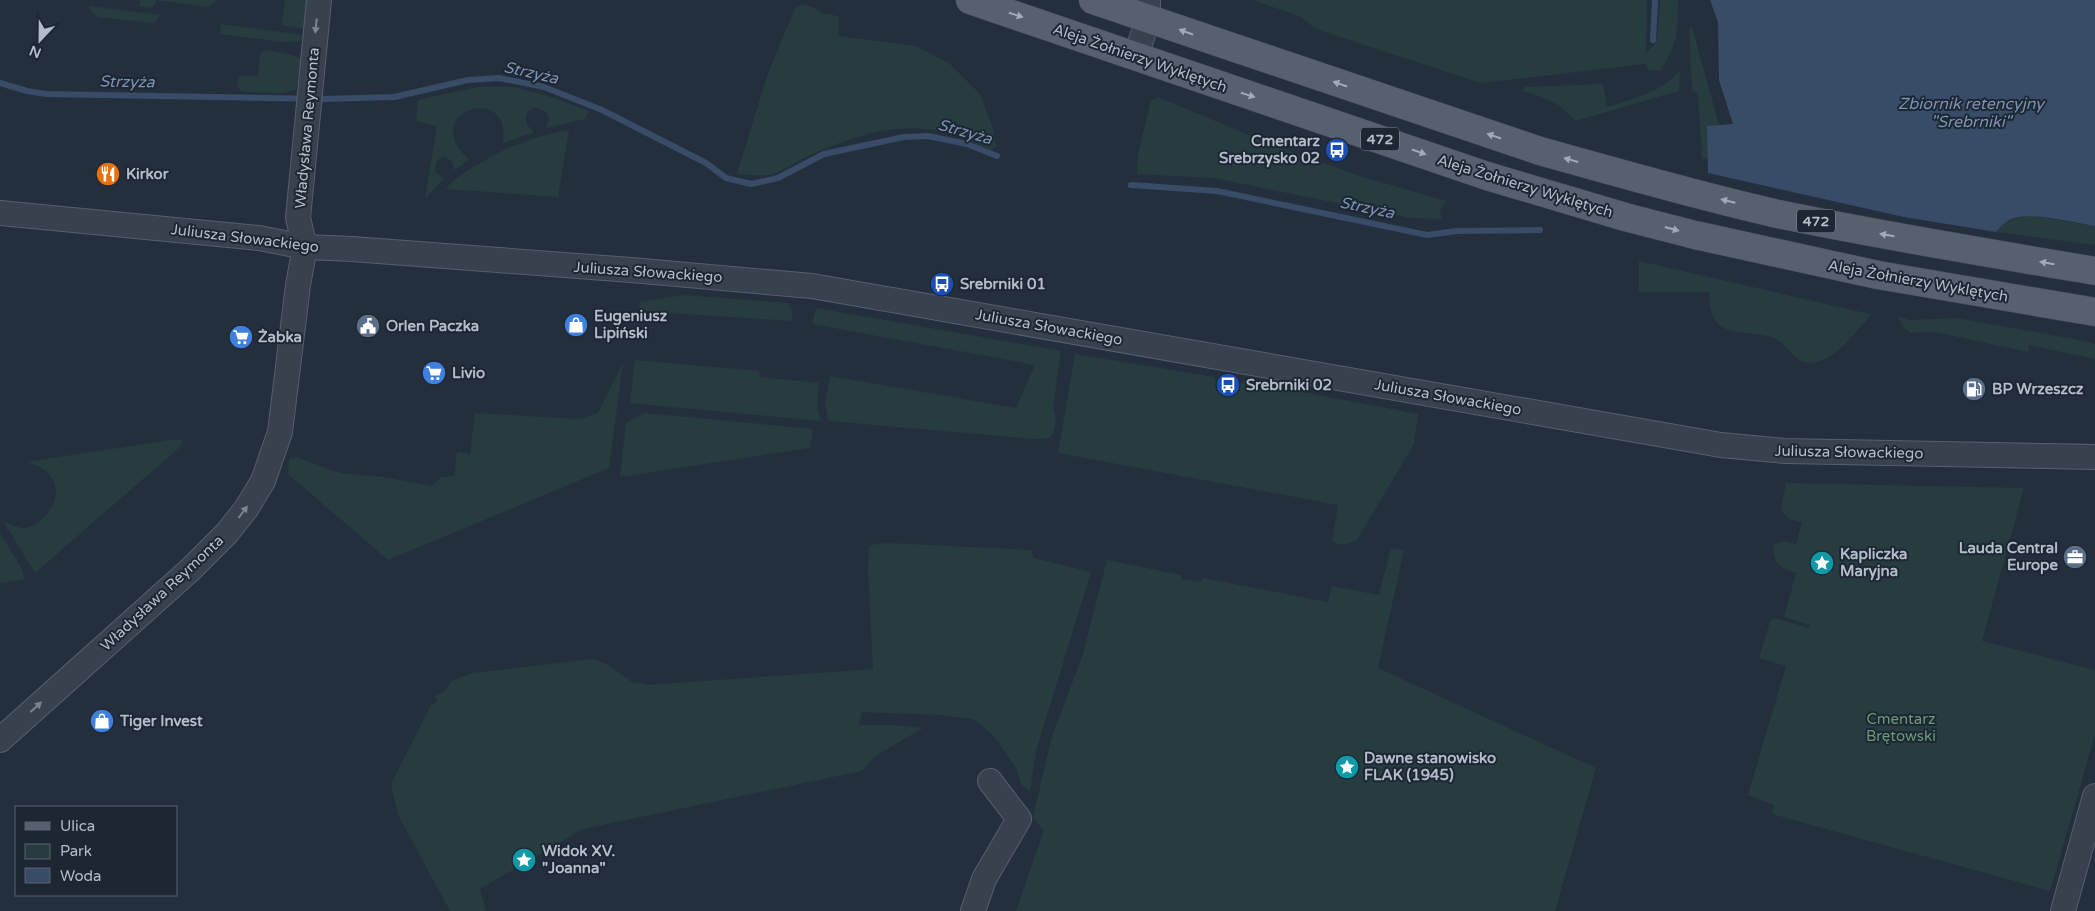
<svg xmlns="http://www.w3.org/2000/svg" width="2095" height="911" font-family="'Varela Round',sans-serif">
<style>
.green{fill:#263c3f}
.water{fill:#394c67}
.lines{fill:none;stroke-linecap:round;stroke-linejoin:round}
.stream{stroke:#394c67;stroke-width:6}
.street-casing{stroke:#565f6c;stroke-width:26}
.primary-casing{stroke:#414a57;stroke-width:29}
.street{stroke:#38414e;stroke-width:24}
.primary{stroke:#56606e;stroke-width:28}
.oneway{fill:#a1aab7}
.oneway2{fill:#7c8592}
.labels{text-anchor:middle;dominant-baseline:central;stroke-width:4;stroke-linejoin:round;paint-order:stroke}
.shield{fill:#1d2633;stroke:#878f9c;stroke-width:1}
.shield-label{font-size:14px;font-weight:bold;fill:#b4bcc9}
.street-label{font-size:15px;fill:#b4bcc9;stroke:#1d2633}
.poi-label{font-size:15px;font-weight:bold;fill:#b4bcc9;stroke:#1d2633;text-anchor:start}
.park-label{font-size:15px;fill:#6b9a76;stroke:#1d2633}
.water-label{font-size:16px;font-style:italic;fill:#7c92b1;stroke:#1d2633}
</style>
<rect width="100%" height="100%" fill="#242f3e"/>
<g class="green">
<polygon points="140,0 217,0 208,7 156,0 156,4 151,8 139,6"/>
<polygon points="285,0 307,0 304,29 282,25"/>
<path d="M1253,0H1647L1646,54L1657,41L1660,0H1678C1677,34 1679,42 1660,71L1649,70L1645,64L1480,83L1316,29L1299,16Z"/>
<path d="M802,4L815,8L822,14H830L839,17L838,36L916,46L950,64L980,94L993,128L996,147L990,150C923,114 872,127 806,157C794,162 780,174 768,175C758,176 747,175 737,174L767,76L795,8Z"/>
<polygon points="89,6 160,15 155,22 151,23 98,17 92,13"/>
<polygon points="221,24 303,35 300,41 283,42 220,34"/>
<polygon points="1692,27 1719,125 1707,127 1708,158 1702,159 1698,93 1692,92 1689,28"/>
<polygon points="265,50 293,55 301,59 296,90 280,93 242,92 237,86 239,76 258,76 260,55"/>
<path d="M1680,70L1679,91L1575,121C1558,101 1546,98 1522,91L1525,87L1603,84L1607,107C1632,99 1663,92 1680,70Z"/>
<path d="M478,87H513L545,95L589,111L585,119L546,128L549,119L546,112L536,107C521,112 524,124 534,132L503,143C503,138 504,132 503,127C497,94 442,108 455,141C457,148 464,154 469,160L454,170C454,162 450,159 443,157L436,162L435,167L436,173L444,178L425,199L437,126L416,121L418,100Z"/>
<polygon points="1158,97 1268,143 1360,176 1446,201 1439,211 1443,219 1410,218 1214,178 1137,174 1138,154 1151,100"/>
<path d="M569,130L558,197L446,189C454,178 466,171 477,165C506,147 535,136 569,130Z"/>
<path d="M2028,215L2095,226V245L1996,232C2005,221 2014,218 2028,215Z"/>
<path d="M1639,261L1870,314L1867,320C1850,337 1830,368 1803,362C1792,356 1785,343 1774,338C1768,335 1761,335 1755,334C1720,330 1711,329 1709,292H1639Z"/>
<polygon points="684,295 788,303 793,312 791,321 638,311 640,302"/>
<path d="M816,308L1061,351L1053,408C1057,418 1056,429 1050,438L1034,439L829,421L825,405L830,376L1016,408L1035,365L812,324Z"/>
<polygon points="1898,317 1910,320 1956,318 2075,339 2095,344 2095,359 2029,345 2028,352 1935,332 1911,333 1904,328"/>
<polygon points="1075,354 1214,377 1216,381 1215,387 1237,392 1239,385 1243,381 1418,414 1414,444 1357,540 1344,545 1332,542 1338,505 1058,453"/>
<polygon points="635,360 759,371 760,377 819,383 817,407 821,421 630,403"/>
<polygon points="623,363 609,468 388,560 289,475 288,470 289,459 296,457 340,473 383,477 432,486 441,477 454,476 457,452 470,454 475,413 579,419 598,413"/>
<polygon points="644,413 813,429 810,448 620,477 626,423"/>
<path d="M170,440H182L181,446L35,573L4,522C10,524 18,528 23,528C29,528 37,524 41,520C66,499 59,469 26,462Z"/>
<path d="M1786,483L2024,488L1982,641L2095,670V735L2050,891L1772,814L1774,805L1748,795L1786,666L1759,658L1770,621L1776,618L1808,628L1810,625L1784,617L1796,573C1778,567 1774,565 1773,545L1784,541L1796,544L1802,522L1789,519L1781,510Z"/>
<polygon points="0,533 22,569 24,579 0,583"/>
<polygon points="888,543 1031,550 1034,558 1091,572 1036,751 1030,792 1022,785 1016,768 993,735 973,719 939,715 862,712 859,725 893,725 923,728 877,755 862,771 583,829 480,889 486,911 450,911 398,815 391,784 431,705 437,701 435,696 446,690 451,681 473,673 592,659 607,664 632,682 648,685 873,669 868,570 869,545"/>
<polygon points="1391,548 1404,550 1378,668 1596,768 1555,911 1016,911 1044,830 1033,818 1051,739 1082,657 1107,560 1181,575 1181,579 1201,582 1202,578 1328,602 1332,586 1379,595"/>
</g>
<path class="water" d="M1710,0H2095V226C2075,223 2032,212 2014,218C2006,221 2001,226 1996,232L1904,217L1708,173L1707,126L1733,124L1719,80L1718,22Z"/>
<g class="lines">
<g class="stream">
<polyline points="1653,40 1655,0"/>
<polyline points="0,83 27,91 46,94 323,99 394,97 468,80 499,78 544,87 602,110 706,163 726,178 751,184 778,178 824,154 904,137 928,136 967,144 997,156"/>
<polyline points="1131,185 1217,191 1427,235 1457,231 1540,230"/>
</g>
<g class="street-casing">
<g id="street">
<polyline points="1136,56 1148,19 1148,0"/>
<polyline points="0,213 259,238 305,247 352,249 631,270 812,286 1721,445 1785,451 2095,457"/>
<polyline points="0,740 191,569 227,533 246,509 263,481 280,432 298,285 305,247 298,218 319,0"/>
<polyline points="973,911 984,879 1019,819 990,781"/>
<polyline points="2063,911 2095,796"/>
</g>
</g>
<g class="primary-casing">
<g id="primary">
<polyline points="970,0 1487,176 1625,217 1695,235 1878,275 2095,312"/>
<path d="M1093,0L1540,151C1619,173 1698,196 1778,214C1883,236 1989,253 2095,271"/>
</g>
</g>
<use href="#street" class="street"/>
<use href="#primary" class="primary"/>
</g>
<defs><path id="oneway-solid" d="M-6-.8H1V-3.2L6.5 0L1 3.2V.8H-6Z" transform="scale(1.25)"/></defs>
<g class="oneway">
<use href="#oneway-solid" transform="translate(1016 15) rotate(18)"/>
<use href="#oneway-solid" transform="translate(1186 32) rotate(-161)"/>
<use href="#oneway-solid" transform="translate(1340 84) rotate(-161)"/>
<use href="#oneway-solid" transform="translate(1248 95) rotate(18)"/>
<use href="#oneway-solid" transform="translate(1494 136) rotate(-161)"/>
<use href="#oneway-solid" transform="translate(1419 152) rotate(19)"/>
<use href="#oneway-solid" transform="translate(1571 160) rotate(-164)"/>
<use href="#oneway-solid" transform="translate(1728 201) rotate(-166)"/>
<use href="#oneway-solid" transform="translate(1672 229) rotate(15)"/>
<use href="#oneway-solid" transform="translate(1887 235) rotate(-170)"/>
<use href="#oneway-solid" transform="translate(2047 263) rotate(-170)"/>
</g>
<g class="oneway2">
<use href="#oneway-solid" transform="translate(316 26) rotate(96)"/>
<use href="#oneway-solid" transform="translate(243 512) rotate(-53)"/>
<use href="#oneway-solid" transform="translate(36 707) rotate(-42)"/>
</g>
<defs>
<g id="bus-disc" transform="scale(1.25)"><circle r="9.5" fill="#1a4fb4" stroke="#1d2633"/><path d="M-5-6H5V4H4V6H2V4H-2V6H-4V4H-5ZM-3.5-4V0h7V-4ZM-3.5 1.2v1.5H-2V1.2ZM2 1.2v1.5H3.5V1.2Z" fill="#fff"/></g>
<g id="restaurant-disc" transform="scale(1.25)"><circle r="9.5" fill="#e8710a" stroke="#1d2633"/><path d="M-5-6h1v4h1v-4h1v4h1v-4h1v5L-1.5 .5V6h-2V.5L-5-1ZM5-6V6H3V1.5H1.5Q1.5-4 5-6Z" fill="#fff"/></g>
<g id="shop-disc" transform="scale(1.25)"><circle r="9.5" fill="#3f7fe0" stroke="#1d2633"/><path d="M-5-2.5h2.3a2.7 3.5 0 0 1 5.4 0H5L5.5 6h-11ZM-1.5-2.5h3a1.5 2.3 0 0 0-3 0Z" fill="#fff"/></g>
<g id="civic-disc" transform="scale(1.25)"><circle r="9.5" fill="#5c6f8a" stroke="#1d2633"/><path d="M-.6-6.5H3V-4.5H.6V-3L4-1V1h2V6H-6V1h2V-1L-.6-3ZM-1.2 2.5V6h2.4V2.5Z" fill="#fff"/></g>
<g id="supermarket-disc" transform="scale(1.25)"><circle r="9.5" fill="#3f7fe0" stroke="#1d2633"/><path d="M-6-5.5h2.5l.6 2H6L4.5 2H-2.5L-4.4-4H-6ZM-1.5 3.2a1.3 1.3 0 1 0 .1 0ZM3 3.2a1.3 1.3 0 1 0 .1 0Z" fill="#fff"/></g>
<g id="fuel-disc" transform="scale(1.25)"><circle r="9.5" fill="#5c6f8a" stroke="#1d2633"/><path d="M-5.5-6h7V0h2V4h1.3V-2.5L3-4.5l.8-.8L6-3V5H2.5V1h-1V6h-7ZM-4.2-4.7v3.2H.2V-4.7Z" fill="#fff"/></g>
<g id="office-disc" transform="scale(1.25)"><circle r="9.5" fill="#5c6f8a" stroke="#1d2633"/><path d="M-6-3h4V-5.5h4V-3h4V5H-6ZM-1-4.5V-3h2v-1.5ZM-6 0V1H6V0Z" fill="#fff"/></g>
<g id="sight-disc" transform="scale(1.25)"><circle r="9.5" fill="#0f9aa8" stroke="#1d2633"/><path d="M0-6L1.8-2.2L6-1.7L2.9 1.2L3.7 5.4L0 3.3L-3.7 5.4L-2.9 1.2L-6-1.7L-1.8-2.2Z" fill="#fff"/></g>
</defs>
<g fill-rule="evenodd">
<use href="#bus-disc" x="1337" y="150"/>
<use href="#restaurant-disc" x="108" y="174"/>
<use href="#bus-disc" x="942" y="284"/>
<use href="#shop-disc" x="576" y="325"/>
<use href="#civic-disc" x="368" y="326"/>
<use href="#supermarket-disc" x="241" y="337"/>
<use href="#supermarket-disc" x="434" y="373"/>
<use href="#bus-disc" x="1228" y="385"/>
<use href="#fuel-disc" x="1974" y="389"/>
<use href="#office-disc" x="2075" y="557"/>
<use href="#sight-disc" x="1822" y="563"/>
<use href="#shop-disc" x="102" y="721"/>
<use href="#sight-disc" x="1347" y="767"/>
<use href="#sight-disc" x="524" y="860"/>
</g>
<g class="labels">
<g class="shield">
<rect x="1361" y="127.5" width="38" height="23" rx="4"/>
<rect x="1797" y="209.5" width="38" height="23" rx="4"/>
</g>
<g class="shield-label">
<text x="1380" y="139">472</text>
<text x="1816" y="221">472</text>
</g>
<g class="street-label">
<text transform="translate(1140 58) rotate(19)">Aleja Żołnierzy Wyklętych</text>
<text transform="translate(307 128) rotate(-85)">Władysława Reymonta</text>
<text transform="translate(1525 186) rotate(17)">Aleja Żołnierzy Wyklętych</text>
<text transform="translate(245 238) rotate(7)">Juliusza Słowackiego</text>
<text transform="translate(648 272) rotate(4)">Juliusza Słowackiego</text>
<text transform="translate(1918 281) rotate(10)">Aleja Żołnierzy Wyklętych</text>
<text transform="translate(1049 327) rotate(10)">Juliusza Słowackiego</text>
<text transform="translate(1448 397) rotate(10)">Juliusza Słowackiego</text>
<text transform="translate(1849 452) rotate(1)">Juliusza Słowackiego</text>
<text transform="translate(162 593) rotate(-43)">Władysława Reymonta</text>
</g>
<g class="poi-label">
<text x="1320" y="141" text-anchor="end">Cmentarz<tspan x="1320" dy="17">Srebrzysko 02</tspan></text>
<text x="126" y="174">Kirkor</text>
<text x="960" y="284">Srebrniki 01</text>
<text x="594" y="316">Eugeniusz<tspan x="594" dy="17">Lipiński</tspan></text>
<text x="386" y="326">Orlen Paczka</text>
<text x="258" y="337">Żabka</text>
<text x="452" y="373">Livio</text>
<text x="1246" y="385">Srebrniki 02</text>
<text x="1992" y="389">BP Wrzeszcz</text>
<text x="2058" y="548" text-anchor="end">Lauda Central<tspan x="2058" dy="17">Europe</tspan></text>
<text x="1840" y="554">Kapliczka<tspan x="1840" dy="17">Maryjna</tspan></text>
<text x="120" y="721">Tiger Invest</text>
<text x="1364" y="758">Dawne stanowisko<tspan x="1364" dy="17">FLAK (1945)</tspan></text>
<text x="542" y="851">Widok XV.<tspan x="542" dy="17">"Joanna"</tspan></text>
</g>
<g class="park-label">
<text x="1901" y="719">Cmentarz<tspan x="1901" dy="17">Brętowski</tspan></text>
</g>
<g class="water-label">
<text transform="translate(531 73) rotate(13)">Strzyża</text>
<text transform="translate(127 82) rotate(1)">Strzyża</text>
<text x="1971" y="104">Zbiornik retencyjny<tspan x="1971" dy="18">"Srebrniki"</tspan></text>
<text transform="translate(965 132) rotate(16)">Strzyża</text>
<text transform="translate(1367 208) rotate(12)">Strzyża</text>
</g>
</g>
<rect x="15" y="806" width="162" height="90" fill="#1d2633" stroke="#59626f"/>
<rect x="25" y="822" width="25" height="8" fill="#56606e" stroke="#59626f"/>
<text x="60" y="831" font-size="15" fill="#b4bcc9">Ulica</text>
<rect x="25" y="844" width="25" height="15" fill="#263c3f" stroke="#59626f"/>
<text x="60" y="856" font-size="15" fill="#b4bcc9">Park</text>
<rect x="25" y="868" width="25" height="15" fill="#394c67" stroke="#59626f"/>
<text x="60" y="881" font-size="15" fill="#b4bcc9">Woda</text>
<g transform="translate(40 40) rotate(202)" stroke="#1d2633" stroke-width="4" paint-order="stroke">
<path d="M0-4L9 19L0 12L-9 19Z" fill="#b4bcc9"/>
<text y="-8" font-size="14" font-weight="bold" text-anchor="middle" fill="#b4bcc9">N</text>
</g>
</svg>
